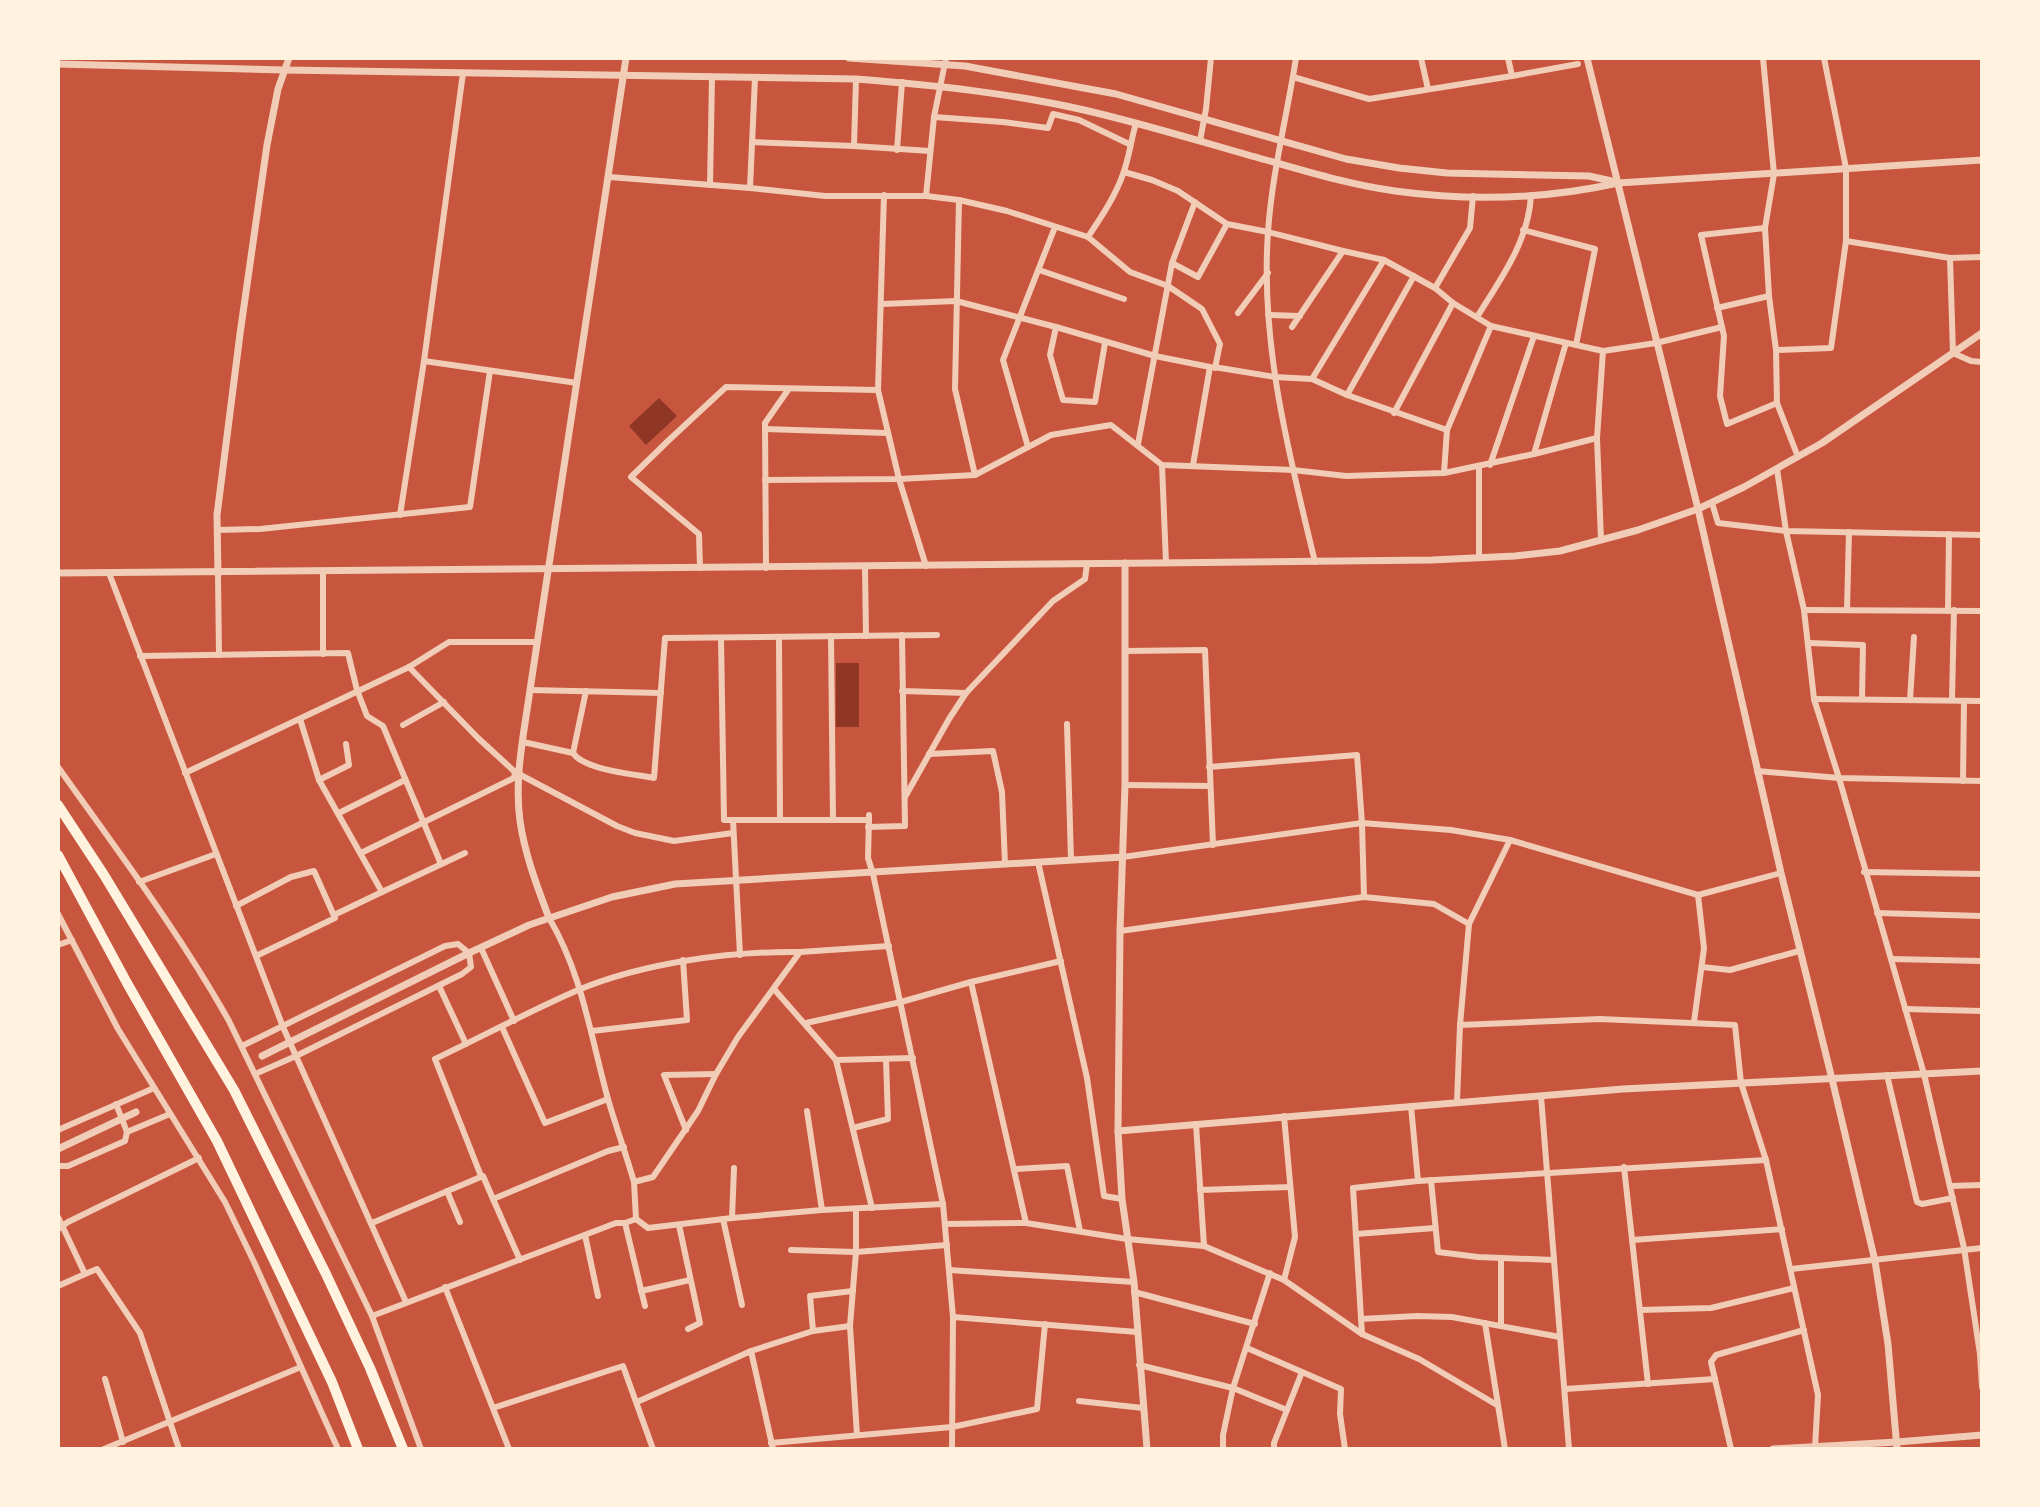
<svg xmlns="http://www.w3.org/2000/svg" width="2040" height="1507" font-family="'Noto Sans',sans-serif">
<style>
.water{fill:#8f3625}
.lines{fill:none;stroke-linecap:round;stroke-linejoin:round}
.minor{stroke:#f1ccb7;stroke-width:6}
.tertiary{stroke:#f1ccb7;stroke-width:7}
.trunk{stroke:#fff3e0;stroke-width:10}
</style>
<rect width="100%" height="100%" fill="#c8553d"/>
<g class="water">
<polygon points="659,398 677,416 646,445 629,426"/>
<rect x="836" y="663" width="23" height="64"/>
</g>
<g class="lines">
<g class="minor">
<path d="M1296,58C1287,116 1272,173 1268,232C1260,344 1289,454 1315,562"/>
<polyline points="1421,58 1428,89"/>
<polyline points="1763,58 1774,174 1765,228 1769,296 1776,350 1777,403 1798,457"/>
<polyline points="1512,76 1578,64"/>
<polyline points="1293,77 1369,99 1512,76 1508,58"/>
<polyline points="934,117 1003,122 1048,128 1053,114 1079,120 1129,144"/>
<polyline points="1200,141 1206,109 1211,58"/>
<polyline points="752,142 854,146 930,151"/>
<polyline points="854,146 856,79"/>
<polyline points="897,150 902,82"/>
<polyline points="1124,172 1152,180 1178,191 1227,224 1268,232 1343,251"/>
<polyline points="609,177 750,188 825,196 926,196 959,200 1007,211 1088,237 1130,272 1168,286 1202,309 1220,344 1215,368"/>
<polyline points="710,185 712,77"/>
<polyline points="750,188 755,78"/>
<polyline points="884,195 878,390 899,479 926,566"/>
<polyline points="926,196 934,117 946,58"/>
<polyline points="959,200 955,389 975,475"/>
<polyline points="1765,228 1701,235 1724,336 1720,396 1727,424 1777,403"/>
<polyline points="1523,230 1595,249 1576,345"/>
<path d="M1088,237C1101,217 1115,197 1123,174C1129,158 1131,140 1136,123"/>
<polyline points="1846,241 1950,258 1982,257"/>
<polyline points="1950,258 1953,353 1971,361 1982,362"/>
<polyline points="1384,260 1435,288 1453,303 1491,326 1603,351 1656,343 1722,327"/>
<polyline points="1172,263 1198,277 1227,224"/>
<polyline points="1039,270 1124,299"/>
<polyline points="1435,288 1470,228 1473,196"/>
<polyline points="882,304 956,301 1056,327 1155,356 1210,367 1193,465"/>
<polyline points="1717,308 1769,296"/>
<polyline points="1238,313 1268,273"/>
<polyline points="1268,315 1300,316"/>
<path d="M1477,317C1500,280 1529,241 1531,195"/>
<polyline points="1056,327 1050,355 1063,400 1095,402 1105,343"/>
<polyline points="1292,327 1343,251 1384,260 1312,379 1347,395 1447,430"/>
<polyline points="1776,350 1831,348 1846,241 1846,168 1824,58"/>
<polyline points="424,361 577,383"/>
<polyline points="1214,367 1275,377 1312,379"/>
<polyline points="1347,395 1414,276"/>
<polyline points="1394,413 1453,303"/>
<polyline points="765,429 887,433"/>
<polyline points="1138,444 1172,263 1195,202"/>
<polyline points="1028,447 1003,360 1055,227"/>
<polyline points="1534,454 1566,343"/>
<polyline points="1162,465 1166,563"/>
<polyline points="1490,465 1534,336"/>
<polyline points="1479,467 1479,558"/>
<polyline points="1777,469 1786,531 1804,610 1814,699 1839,778 1924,1074 1964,1248 1980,1354 1982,1387"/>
<polyline points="1444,473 1447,430 1491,326"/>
<polyline points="765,480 899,479 975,475 1051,435 1111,425 1162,465 1293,470 1346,476 1444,473 1534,454 1597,438"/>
<polyline points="1712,503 1718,523 1786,531 1982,535"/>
<polyline points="400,515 424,361 463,73"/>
<polyline points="217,530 260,529 470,507 490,371"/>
<polyline points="1601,540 1597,438 1603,351"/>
<polyline points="865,567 866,636"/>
<polyline points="700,568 699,534 631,477 669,440 726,387 878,390"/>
<polyline points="766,568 765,423 788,390"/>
<polyline points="323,572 323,654"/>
<polyline points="109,573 283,1027 406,1302"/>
<polyline points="218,574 219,655"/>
<polyline points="1804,610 1982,611"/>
<polyline points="1847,610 1849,532"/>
<polyline points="1948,611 1949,534"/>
<polyline points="831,636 833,820"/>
<polyline points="779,637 780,820"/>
<polyline points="721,638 724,820 869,820 869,815"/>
<polyline points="1809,643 1863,645 1862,699"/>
<polyline points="1126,651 1205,650 1213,845"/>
<polyline points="140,656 348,653 357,690 367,716 383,726 441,864"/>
<polyline points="409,667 478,738 515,772 617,826 635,833 674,841 733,833"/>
<polyline points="530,690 661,693"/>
<polyline points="902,691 966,693"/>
<polyline points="1814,699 1982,701"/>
<polyline points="1910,700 1914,637"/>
<polyline points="1952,700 1954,610"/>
<polyline points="300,719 319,780 382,892 465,853"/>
<polyline points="1067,724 1071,860"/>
<polyline points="403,725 444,702"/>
<polyline points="523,742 573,753 586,691"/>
<path d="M573,753C584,770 634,774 654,778L665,638L937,635"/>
<polyline points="929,754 993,751 1002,792 1005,864"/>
<path d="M58,767C117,850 179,932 229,1021L372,1316L421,1449"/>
<polyline points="1209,767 1357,755 1362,823 1364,897"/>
<polyline points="1757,771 1839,778 1982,781"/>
<polyline points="185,773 409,667 449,642 537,642"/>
<polyline points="319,780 349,765 346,744"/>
<polyline points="1963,781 1964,701"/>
<polyline points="1125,785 1210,786"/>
<polyline points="905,797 949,719 966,693 1053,601 1085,579 1087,564"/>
<polyline points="339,813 405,780"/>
<polyline points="733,820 740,955"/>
<polyline points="869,820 868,858 873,874 943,1204 953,1317 952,1449"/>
<polyline points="868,827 905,826 902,635"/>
<polyline points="361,853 514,778 515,772"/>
<polyline points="1123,857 1362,823 1451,830 1510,840 1698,895 1781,873"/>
<polyline points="1038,862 1087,1078 1104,1196 1122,1199"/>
<polyline points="1864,872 1982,874"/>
<polyline points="139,882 216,854"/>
<polyline points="236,906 291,877 314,871 335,918 256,956"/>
<polyline points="1877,913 1982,916"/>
<polyline points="58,914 118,1029 225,1202 254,1262 338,1449"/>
<polyline points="334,915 382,892"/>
<path d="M549,918C582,973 591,1038 608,1099C616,1127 626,1154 634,1182"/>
<polyline points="1120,931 1364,897 1434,904 1469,924"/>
<polyline points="58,945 72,940"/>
<polyline points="481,948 514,1021"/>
<polyline points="1891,959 1982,961"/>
<polyline points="1702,967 1730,970 1799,951"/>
<polyline points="971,982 1026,1223"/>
<polyline points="439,986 466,1044"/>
<polyline points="774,989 836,1060 913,1058"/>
<polyline points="1905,1009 1982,1011"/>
<polyline points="1694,1022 1704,948 1698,895"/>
<polyline points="806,1023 901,1002 971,982 1061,961"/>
<polyline points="1460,1025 1600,1019 1735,1025 1741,1083 1766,1160 1818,1395 1815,1448"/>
<polyline points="502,1027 545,1123 608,1099"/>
<polyline points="592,1031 687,1020 683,960"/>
<polyline points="242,1046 445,946 458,944 469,953 471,967 462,974 296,1056 255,1074"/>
<polyline points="836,1060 872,1208"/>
<polyline points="1887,1075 1917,1202 1922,1204 1953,1198"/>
<polyline points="1541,1096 1569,1449"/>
<polyline points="1457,1102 1460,1025 1469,924 1510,840"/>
<polyline points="116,1104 127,1132"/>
<polyline points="1411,1106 1418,1181"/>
<polyline points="807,1111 822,1210"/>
<polyline points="1196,1124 1204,1246"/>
<polyline points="853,1128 888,1119 886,1059"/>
<polyline points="58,1130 154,1088"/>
<polyline points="686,1130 664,1075 716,1074"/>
<polyline points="58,1166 68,1166 125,1141 127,1132 170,1114"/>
<polyline points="1624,1167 1648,1384"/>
<polyline points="1015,1169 1067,1166 1080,1231"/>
<path d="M481,1176L435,1059C483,1036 530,1011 578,990C643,963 730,951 800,952"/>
<polyline points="1431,1180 1438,1252 1478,1257 1554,1260"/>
<polyline points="1950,1186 1982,1185"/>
<polyline points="1200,1190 1290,1187"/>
<polyline points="447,1191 460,1222"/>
<polyline points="493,1199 520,1260"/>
<polyline points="58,1217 85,1274 58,1286"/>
<polyline points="732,1218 734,1168"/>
<polyline points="636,1219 634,1182 653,1177 698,1111 716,1074 738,1037 800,952 889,946"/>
<polyline points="636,1219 648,1228 732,1218 822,1210 943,1204"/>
<polyline points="723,1219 742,1305"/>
<polyline points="372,1223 483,1176 493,1199 608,1151 624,1147"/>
<polyline points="625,1223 645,1306"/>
<polyline points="945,1224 1026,1223 1127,1239 1204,1246 1284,1280 1362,1334 1419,1359 1497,1405"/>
<polyline points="679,1225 700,1323 688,1329"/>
<polyline points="58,1229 68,1222 199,1158"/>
<polyline points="1356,1234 1435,1228"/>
<polyline points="585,1235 598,1296"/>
<polyline points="1632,1240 1782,1229"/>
<polyline points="791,1250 856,1252 947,1245"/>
<polyline points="1791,1269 1982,1248"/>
<polyline points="949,1270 1134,1282"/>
<polyline points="85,1274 97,1269 140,1333 179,1449"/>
<polyline points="1284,1280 1295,1237 1284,1116"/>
<polyline points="445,1287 509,1449"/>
<polyline points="641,1291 690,1280"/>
<polyline points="1134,1292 1255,1324"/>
<polyline points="1640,1310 1711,1308 1794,1288"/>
<polyline points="372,1316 616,1223 625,1223 636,1219"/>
<polyline points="953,1317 1137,1332"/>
<polyline points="1361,1319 1417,1316 1452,1317 1560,1337"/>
<polyline points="1485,1323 1505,1449"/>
<polyline points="850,1326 856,1252 856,1209"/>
<polyline points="1501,1326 1501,1258"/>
<polyline points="813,1331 810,1296 853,1291"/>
<polyline points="1362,1334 1353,1188 1418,1181 1766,1160"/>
<polyline points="1247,1348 1341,1389 1340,1414 1345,1449"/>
<polyline points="751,1351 813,1331 850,1326 857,1435"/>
<polyline points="1139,1365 1233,1388 1287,1410"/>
<polyline points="105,1379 123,1442"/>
<polyline points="1565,1389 1715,1379"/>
<polyline points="1079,1401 1143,1408"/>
<polyline points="637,1402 751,1351 773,1449"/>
<polyline points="493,1408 623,1366 653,1449"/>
<polyline points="771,1443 952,1427 1037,1409 1045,1324"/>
<polyline points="104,1449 301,1367"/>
<polyline points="1223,1449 1223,1435 1233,1388 1270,1273"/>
<polyline points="1274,1449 1274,1443 1302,1372"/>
<polyline points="1731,1449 1711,1362 1716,1355 1804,1330"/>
</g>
<g class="tertiary">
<polyline points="849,58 965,66 1116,94 1346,159 1399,168 1447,173 1589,176 1616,182"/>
<polyline points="1587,58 1698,509 1781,873 1832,1079 1875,1261 1888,1344 1897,1449"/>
<path d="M58,64L284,70L856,79C933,85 1009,93 1084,110C1145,124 1205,143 1266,160C1308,172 1351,185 1395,191C1468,201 1546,199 1618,183L1982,160"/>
<polyline points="1125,563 1125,785 1120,931 1118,1131 1122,1199 1134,1282 1147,1449"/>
<path d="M58,573C516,571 974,565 1432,560L1515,556L1560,551L1638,530L1698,509L1744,487L1822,443L1982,333"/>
<polyline points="218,574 217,515 240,334 267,145 278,89 289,58"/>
<path d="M549,918C537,886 525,855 520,821C514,778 524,733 530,690L626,58"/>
<polyline points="262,1056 469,953 529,925 612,897 675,884 1123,857"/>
<polyline points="1118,1131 1623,1089 1982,1071"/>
<polyline points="58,1149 136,1112"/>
<polyline points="1773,1449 1897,1442 1982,1435"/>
</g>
<g class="trunk">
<polyline points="58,805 104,875 234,1090 326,1274 370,1368 403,1449"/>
<polyline points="58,855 127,983 217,1141 332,1382 358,1449"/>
</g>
</g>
<rect width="2040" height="1507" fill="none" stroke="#fff3e0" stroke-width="120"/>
</svg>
